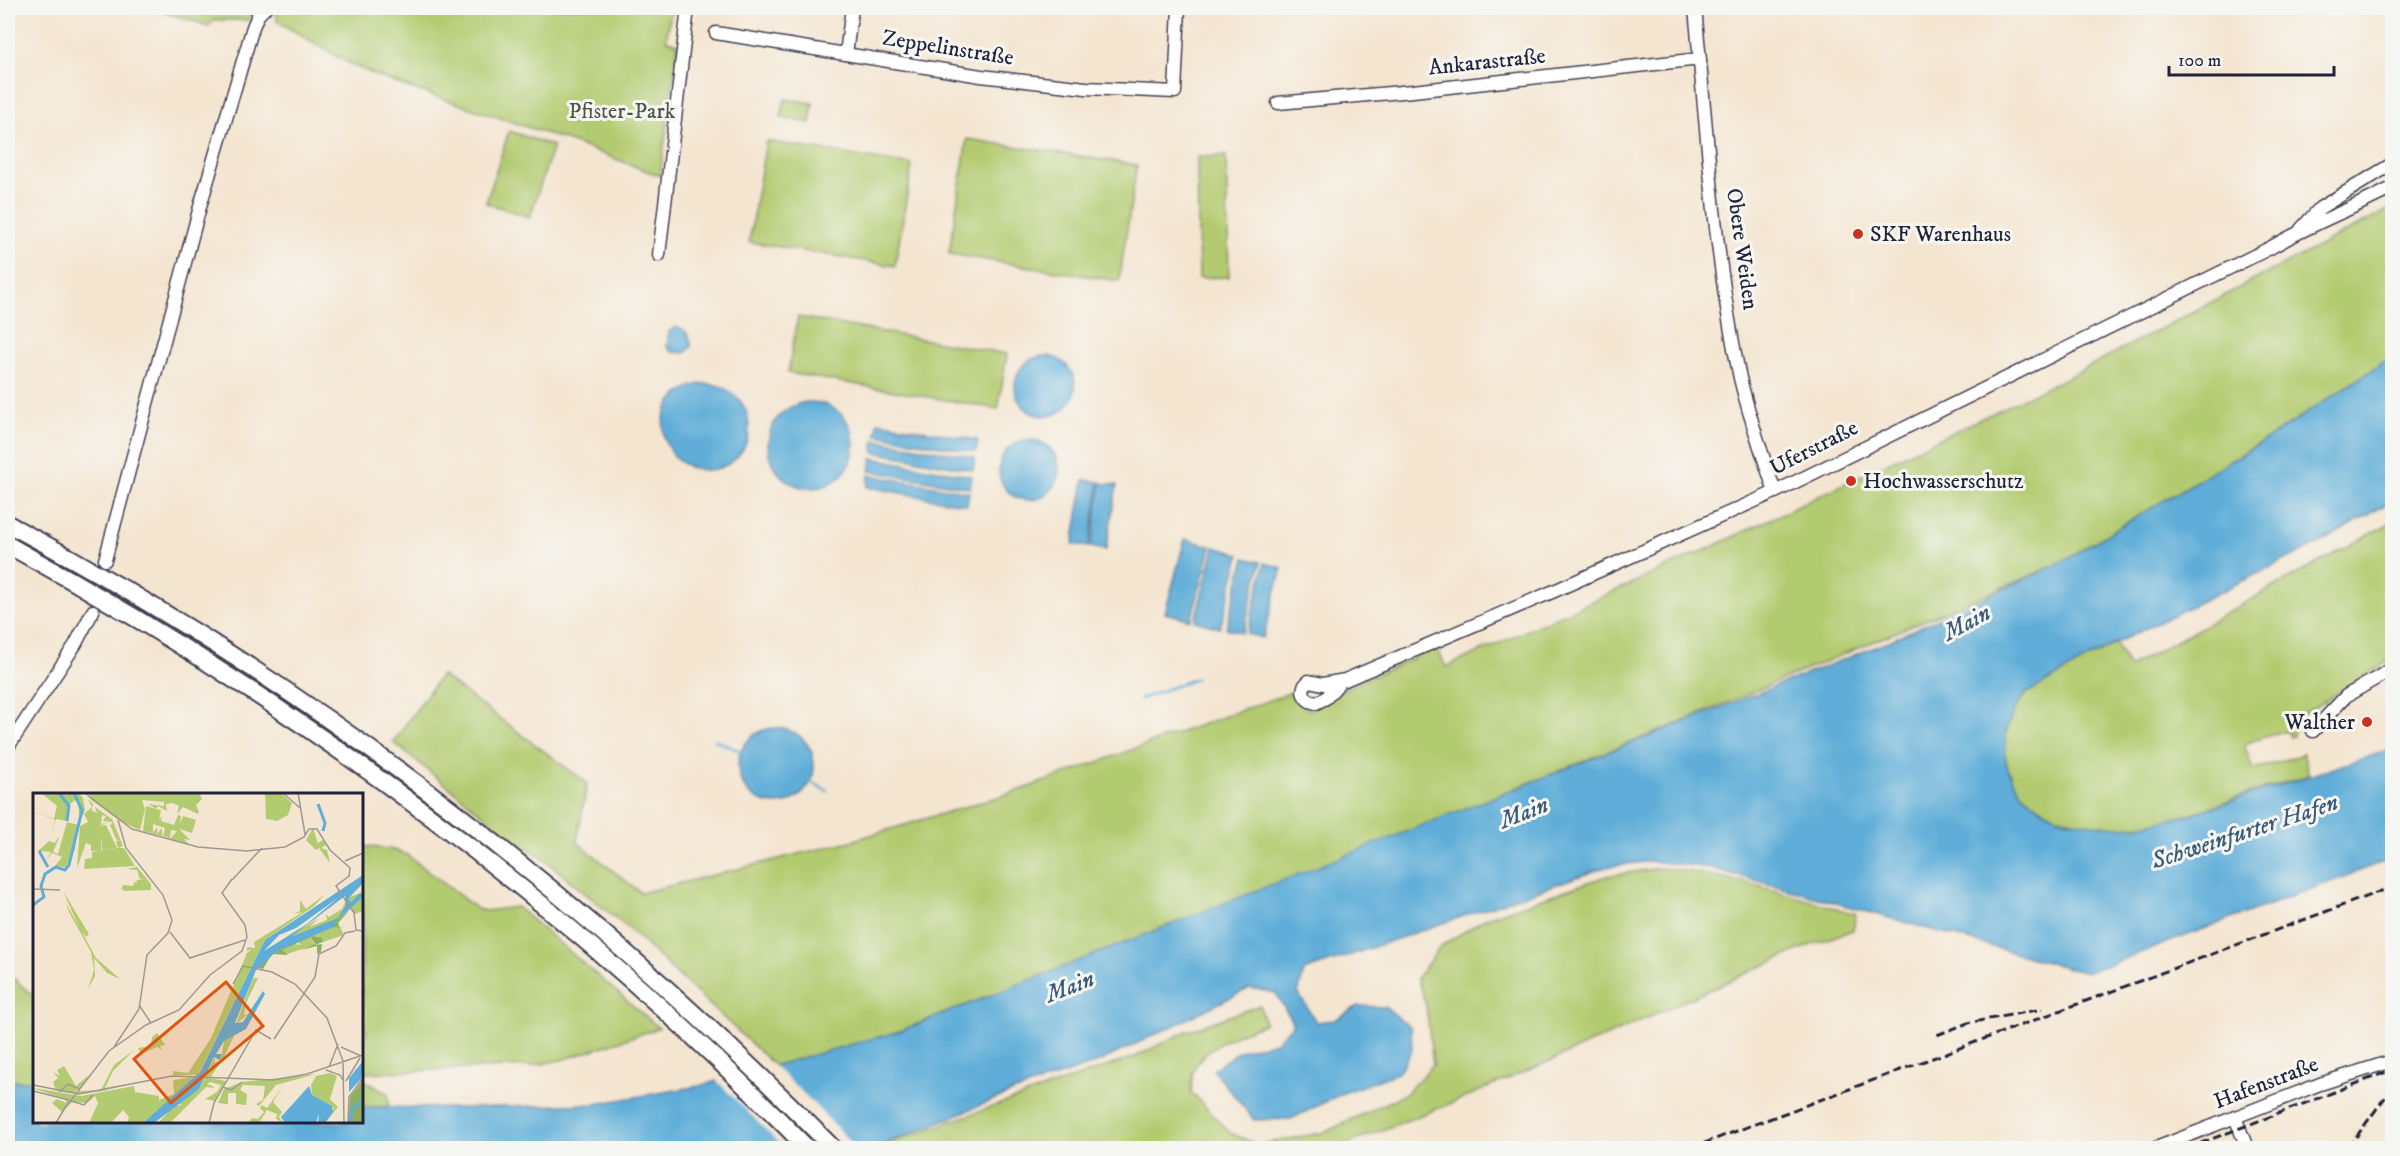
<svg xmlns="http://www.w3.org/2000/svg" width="2400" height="1156" font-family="'IM FELL DW Pica',serif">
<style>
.green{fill:#b3cb70;stroke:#6a7656;stroke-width:1.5}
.water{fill:#5fadd8;stroke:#40688a;stroke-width:1.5}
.pier{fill:#f4e5d0}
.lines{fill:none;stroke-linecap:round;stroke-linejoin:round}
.stream{stroke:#5fadd8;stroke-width:3}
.minor-tunnel{stroke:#cabeb2;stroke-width:12;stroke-dasharray:12 6;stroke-linecap:butt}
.minor-casing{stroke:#423f51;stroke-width:15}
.highway-casing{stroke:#423f51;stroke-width:20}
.minor{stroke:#fff;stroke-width:12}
.highway{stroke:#fff;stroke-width:16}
.rail{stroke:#22223b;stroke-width:3;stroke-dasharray:9 4.5;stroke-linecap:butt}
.poi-dot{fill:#c8321e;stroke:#f6f6f2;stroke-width:2}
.labels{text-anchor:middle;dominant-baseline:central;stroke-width:6;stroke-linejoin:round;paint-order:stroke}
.street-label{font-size:22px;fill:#22223b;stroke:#f6f6f2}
.park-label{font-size:22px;fill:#4e554b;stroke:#f6f6f2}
.poi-label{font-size:22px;fill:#22223b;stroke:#f6f6f2;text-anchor:start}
.water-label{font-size:24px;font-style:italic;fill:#3a5a7a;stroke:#f6f6f2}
.inset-river{fill:none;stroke:#5fadd8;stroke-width:3}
.inset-road{fill:none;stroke:#a09794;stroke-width:1.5}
.view{fill:#de560e;fill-opacity:0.15;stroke:#de560e;stroke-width:3}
.inset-edge{fill:none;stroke:#22223b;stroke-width:3}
</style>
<rect width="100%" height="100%" fill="#f6f6f2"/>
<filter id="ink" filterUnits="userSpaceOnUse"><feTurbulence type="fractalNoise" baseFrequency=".0167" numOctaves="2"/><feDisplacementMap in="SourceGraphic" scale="12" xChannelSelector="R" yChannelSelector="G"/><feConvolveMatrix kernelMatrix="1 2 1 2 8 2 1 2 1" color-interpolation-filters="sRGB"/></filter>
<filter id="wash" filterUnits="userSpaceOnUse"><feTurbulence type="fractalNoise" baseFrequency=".008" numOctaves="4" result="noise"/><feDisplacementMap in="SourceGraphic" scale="24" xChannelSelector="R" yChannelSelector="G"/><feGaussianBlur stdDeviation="1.35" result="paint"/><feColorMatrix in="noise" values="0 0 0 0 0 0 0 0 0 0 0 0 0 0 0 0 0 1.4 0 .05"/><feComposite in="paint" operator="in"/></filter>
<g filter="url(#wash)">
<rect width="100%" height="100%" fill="#f4e5d0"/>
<g class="green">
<polygon points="158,8 257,8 248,20 215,20 208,26 158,10"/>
<polygon points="279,8 420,8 433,12 435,8 672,8 666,40 678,44 660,176 569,141 390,81 350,64 277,21 276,10"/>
<polygon points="785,99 813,103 810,123 781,118"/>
<polygon points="509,131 553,146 530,217 486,203"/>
<polygon points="967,139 1137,165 1119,281 949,254"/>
<polygon points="766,141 912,165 895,266 749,242"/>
<polygon points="1226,156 1229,277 1199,278 1197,157"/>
<polygon points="2392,208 2392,357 2267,439 2056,565 1679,723 1176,924 900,1031 775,1066 629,929 536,853 522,846 393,742 441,675 587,783 577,842 641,893 851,841 1018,791 1292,692 1309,710 1348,687 1437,648 1446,667 1710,548 2074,374"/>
<polygon points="798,317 1007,354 998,409 788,373"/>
<path d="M2392,522V659L2302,715L2295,722L2293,736L2290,737L2287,730L2244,744L2253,770L2303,754L2309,775C2286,783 2262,789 2239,797C2199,811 2159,827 2116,827C2064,827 2000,802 2005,740C2007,725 2014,706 2025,695C2031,689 2041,685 2049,681C2071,668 2093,656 2116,643L2129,667Z"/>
<polygon points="362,846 394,850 407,855 477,909 486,911 517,907 659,1028 565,1059 532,1066 362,1073 362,1037 367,1033 362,1021"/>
<path d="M1661,868C1728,874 1792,896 1856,914L1853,930L1805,947L1564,1055L1447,1105L1336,1148H875L1137,1056L1185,1032L1260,1005L1265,1023C1241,1034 1207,1043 1194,1069C1191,1075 1192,1085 1191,1092L1230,1133L1258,1145L1325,1132L1405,1094L1433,1065L1426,1005L1417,978L1441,946L1486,918L1606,876Z"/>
<polygon points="8,974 34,996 34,1081 8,1081"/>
<polygon points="365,1081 388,1094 389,1107 362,1107 362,1082"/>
</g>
<g class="water">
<path d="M676,327C686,328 691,337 691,347L685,353L672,352L667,347L669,332Z"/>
<circle cx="1045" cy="386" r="30"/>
<polygon points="2392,357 2392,501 2318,544 2116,643 2025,694 2015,709 2006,729 2005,751 2006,764 2015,783 2025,796 2043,810 2065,820 2116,827 2140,826 2191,814 2392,749 2392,859 2086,973 1711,868 1651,861 1606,867 1304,971 1298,993 1316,1022 1335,1020 1358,1006 1386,1007 1411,1028 1412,1050 1398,1073 1343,1093 1291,1119 1254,1120 1213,1070 1239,1051 1276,1042 1293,1024 1276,993 1250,988 1099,1062 1013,1092 875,1148 8,1148 8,1081 34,1081 34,1122 362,1122 362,1107 462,1108 595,1104 699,1086 900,1031 1880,645 2056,565 2267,439"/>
<circle cx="706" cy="427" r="43"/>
<circle cx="811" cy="445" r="43"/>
<polygon points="878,422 978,440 976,452 876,435"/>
<circle cx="1029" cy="470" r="30"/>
<polygon points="875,440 975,457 973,470 873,452"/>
<polygon points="872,458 972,476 970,488 870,471"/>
<polygon points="869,475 969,492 967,505 867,487"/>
<polygon points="1084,480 1100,482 1089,547 1073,544"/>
<polygon points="1101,483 1117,485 1106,550 1091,547"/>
<polygon points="1185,539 1211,546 1191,620 1165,613"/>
<polygon points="1214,547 1240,554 1220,628 1195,621"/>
<polygon points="1245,558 1261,562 1243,633 1226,628"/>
<polygon points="1265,563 1282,568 1263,638 1247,634"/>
<circle cx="776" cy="766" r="38"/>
</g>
<polygon class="pier" points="772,1064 807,1097 856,1148 784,1148 715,1079"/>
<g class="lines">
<g class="stream">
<polyline points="1140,699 1195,679"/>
<polyline points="715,740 740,751"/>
<polyline points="811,782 827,791"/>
</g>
</g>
</g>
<g filter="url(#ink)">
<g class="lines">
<polyline class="minor-tunnel" points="93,611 105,560"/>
<g class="minor-casing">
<g id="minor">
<path d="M1695,8C1707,131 1714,257 1740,378C1749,416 1762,454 1775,492"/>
<polyline points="716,33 981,76 1086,88 1175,92 1179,8"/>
<polyline points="846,54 852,8"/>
<polyline points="1278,103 1413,91 1700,59"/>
<polyline points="2301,229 2320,208 2392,164"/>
<polyline points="659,255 688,8"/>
<polyline points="105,560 201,203 253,27 258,15 265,8"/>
<path d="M1340,682L1326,698L1316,703C1304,701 1298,689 1309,681L1323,684L1345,680L1552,592L1775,492L2270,248C2309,225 2352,209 2392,188"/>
<polyline points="2313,731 2346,696 2392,669"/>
<polyline points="8,747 75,645 93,611"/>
<polyline points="2235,1117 2247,1148"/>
<polyline points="2156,1148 2320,1084 2392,1061"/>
</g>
</g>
<g class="highway-casing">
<g id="highway">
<path d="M8,524C314,686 590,901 833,1148"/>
<path d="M8,545C303,706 572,907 807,1148"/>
</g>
</g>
<use href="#minor" class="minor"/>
<use href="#highway" class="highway"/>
<g class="rail">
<polyline points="1937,1035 1968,1023 2042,1009"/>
<polyline points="1691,1148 2392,887"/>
<polyline points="2188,1148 2392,1070"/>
<polyline points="2348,1148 2383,1100 2392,1091"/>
</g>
</g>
</g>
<g class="poi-dot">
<circle cx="1858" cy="234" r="6"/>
<circle cx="1851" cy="481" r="6"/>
<circle cx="2367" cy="722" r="6"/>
</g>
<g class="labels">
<g class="street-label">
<text transform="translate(948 48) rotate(9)">Zeppelinstraße</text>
<text transform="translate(1487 62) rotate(-6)">Ankarastraße</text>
<text transform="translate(1742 249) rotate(82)">Obere Weiden</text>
<text transform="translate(1814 448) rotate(-27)">Uferstraße</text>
<text transform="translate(2266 1083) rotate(-21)">Hafenstraße</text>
</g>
<g class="park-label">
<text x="622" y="111">Pfister-Park</text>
</g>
<g class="poi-label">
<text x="1870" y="234">SKF Warenhaus</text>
<text x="1863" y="481">Hochwasserschutz</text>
<text x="2355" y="722" text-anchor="end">Walther</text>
</g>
<g class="water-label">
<text transform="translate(1967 623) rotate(-28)">Main</text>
<text transform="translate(1524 813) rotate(-21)">Main</text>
<text transform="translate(2245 832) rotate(-18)">Schweinfurter Hafen</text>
<text transform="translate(1070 987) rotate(-21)">Main</text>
</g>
</g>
<g transform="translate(33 793)">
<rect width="330" height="330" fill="#f4e5d0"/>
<path d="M8,0H25L36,13L34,28L23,26L18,43L26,45L20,59L25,61L34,29L45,32L42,56L33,74L22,73L29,64L19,60L12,68L18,59L5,58L16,48L22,50L25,45L18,43L22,27L0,18L21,26L24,13ZM26,0H46L50,5L52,17L47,30L45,11L42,7L36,12ZM53,0L58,4L56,0H166L169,6L163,12L166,19L165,21L150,14L144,21L146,13L140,10L133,11L134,18L125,13L123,16L128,17L126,28L129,22L128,28L141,32L145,22L148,23L147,31L150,23L163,27L159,40L146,36L157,47L151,46L156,51L137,46L144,38L138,37L137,45L130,43L132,35L120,31V40L124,34V41L129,35V43L110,38L113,13L123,16L115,11L131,13V9L109,7L112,16L107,37L87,28L58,7ZM232,0H248L259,10L255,22L244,28L233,26ZM54,5L60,11L59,16L58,17L64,20L62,14L79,26L90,53L85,55L83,48H87L83,47L86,45L83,46L77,32L80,29L70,28L73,23L69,22L68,31L76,29L66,33L73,32L84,55L69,57L68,42V58H58V52L53,50L44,75L47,33L55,29L51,21L59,14ZM280,35L285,50L290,47L293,52L288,55L294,57L297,70L286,55L283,57L273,47ZM84,55H91L102,73L51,76L52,66L59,65V59ZM104,74L118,91V97L88,98L92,97L88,96L90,92L100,93L102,88L103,91L104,87L113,86H107L104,77L94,76ZM30,98L56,141L53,144L48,137L63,165L87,186L74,180L61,165L62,183L55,196L61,177L58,159L36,119L33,110L46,134ZM330,99V118L322,121L318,115L305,129L311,142L290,149L279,144L281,152L251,162L249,157L262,151L268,152L265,149L278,144L257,145L260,141L286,125L276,134L294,127L293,121L296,124L309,116L314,105ZM292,101L281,113L232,147L165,282H140V278L155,280L178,245L214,160L219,156L214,158V154L222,155L221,149L270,119L260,121L267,118V107L273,116ZM220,185H225L213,210L211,222L215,221L203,231ZM124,240L132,252L127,253L129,257L124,254L108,261L105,255L118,253L119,244ZM202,241L190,266L177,285L193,288L182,308L172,306L184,299L188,292L177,289L174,292H177L182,295L173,294L137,330H125L141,313L149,312L144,309L166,296L182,264V270L188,267L191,248ZM101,257L80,278L72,295L101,290L70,298L49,301H44L47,295L45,294H44L40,292L45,296L41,300L28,299L0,291L23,297L20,289L25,285L20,279L27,283L24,277L31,273L43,293L56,282L46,298L68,297L81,272ZM297,280L304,283L297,306L305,314L292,330L301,315L279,302L278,292L283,283ZM283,281L243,292L226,313L223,311L230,307L232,293L210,292L207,297L214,301L213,312L203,311V300H195V311L185,310L191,296L209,289ZM160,284L152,296L110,330H94L96,324L90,317L78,330H56L65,310L62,303L54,310L39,309L29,319L19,310L24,306L33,310V307L0,295L48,303L101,293L102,299L126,303V307L141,301L140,287ZM250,293L240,309L249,319L246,324L250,330L243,326L244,321L234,317L226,330L216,329L219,325L225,326L231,319L227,315L229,312L234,315Z" fill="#b3cb70"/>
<path d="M316,118L305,130V134L313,135L299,134L277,143L289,145L290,149L297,146L282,152L289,151L288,159L284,161V153L268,157L282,151L278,144L249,157L255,162L239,161L230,176L225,175L238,161L270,144L292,137ZM330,287V330H315L317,304Z" fill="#8eaf62"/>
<path d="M330,82V90L315,106L318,109L327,100L330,104L300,131L303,133L244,158L223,177L202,230L210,229L230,198L232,201L213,236L191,248L183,261H189L187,267L181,264L166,296L121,330H110L167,279L232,147ZM312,103L313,112L305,125L258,144ZM305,105L274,131L231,158L246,142L263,135ZM330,268L328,286L316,299V285ZM276,293L279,302L299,313L300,319L292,330H285L286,321L283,330H252L248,324Z" fill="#5fadd8" fill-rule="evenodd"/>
<path class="inset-river" d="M26,0L36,13L34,28M285,11L292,30L290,38M6,58L15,74M0,112L11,104L8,93L12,81L23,74L32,77L36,72L49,17L41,0M317,330L319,316L330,307"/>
<path class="inset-road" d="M52,0L99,36L165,54L214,58L252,54L271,44L276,36H284L297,57L317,75L316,83L303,93L321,120L323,137L330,138M250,0L267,15M265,0L272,41M312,68L330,60M199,87L229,55M0,96L27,97M137,139L157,165L212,147M210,173L239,179L262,191L294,225L310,268L311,330M200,191L210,173M106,212L118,230M241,246L282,184L286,161L303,153L312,140L322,138M81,254L106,216L114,162L135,140L139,127L130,102L93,55L85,27M308,254L328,263M296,274L305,251M293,277L307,282L311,289M313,288L327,265M0,292L46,301L139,283L240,287L274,281L330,262M190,294L198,297L209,289M0,298L36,307M26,299L35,291L47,296M38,308L51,312L60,302M32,315L76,258L113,232L146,217L177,182L209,158L214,144L212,132L189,100L199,86M23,330L33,313M176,330L181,310L223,237L238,246M315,330L316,304L330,285"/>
<path class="view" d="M193,189L230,233L138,310L101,266Z"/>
<rect width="330" height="330" class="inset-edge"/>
</g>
<rect width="2400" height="1156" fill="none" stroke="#f6f6f2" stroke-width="30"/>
<path d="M2169 66v9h165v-9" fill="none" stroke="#22223b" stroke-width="3"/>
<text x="2178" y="66" font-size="18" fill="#22223b" stroke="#f6f6f2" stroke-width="4.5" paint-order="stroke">100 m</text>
</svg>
